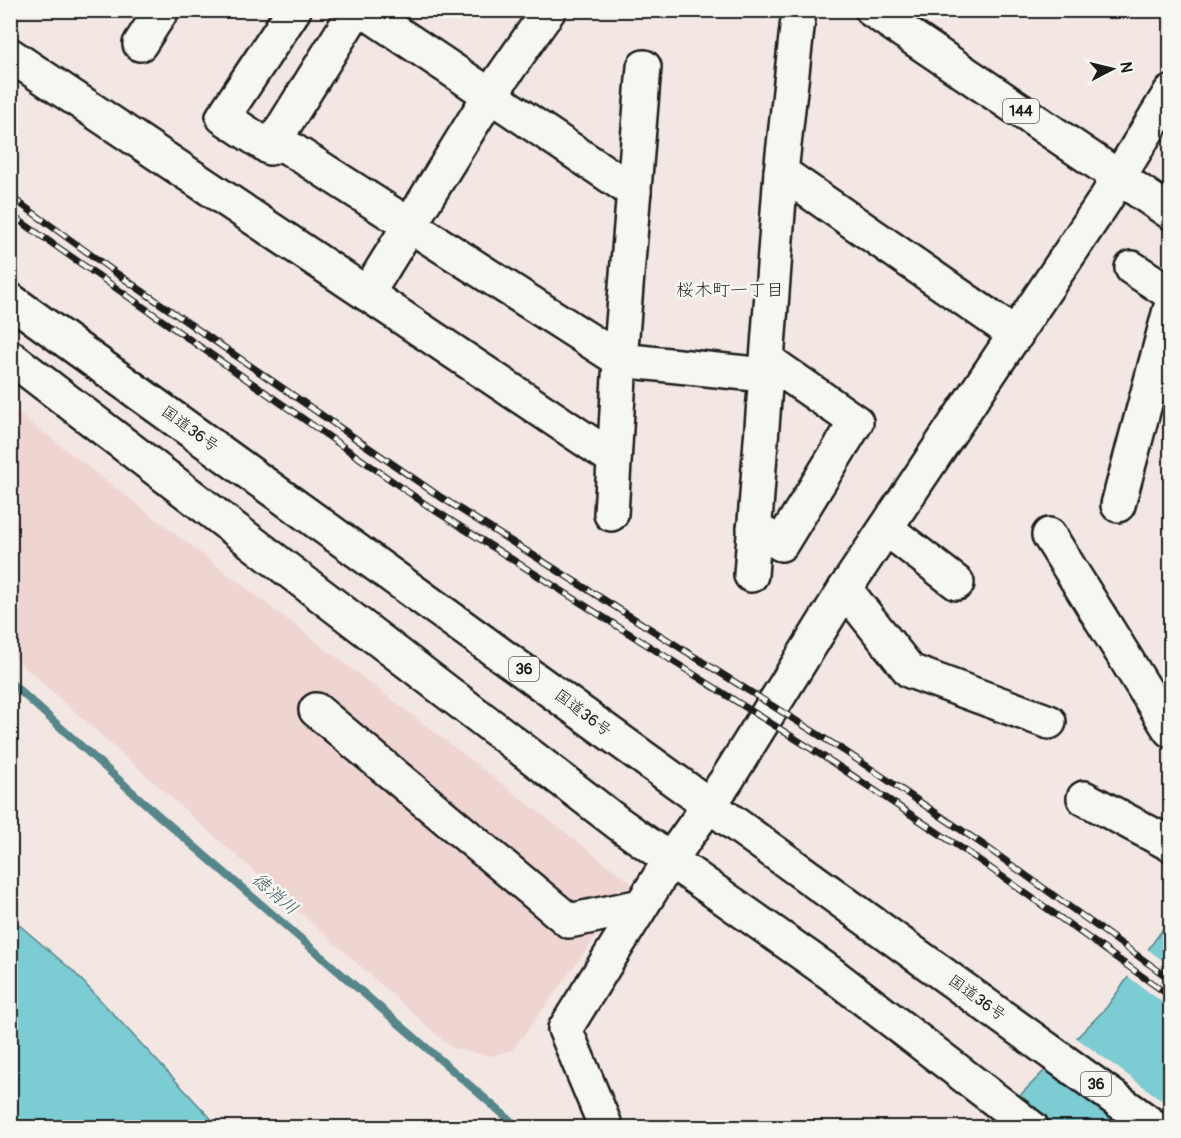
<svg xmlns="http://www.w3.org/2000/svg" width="1181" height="1138" font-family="Pangolin,'Klee One',sans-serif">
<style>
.built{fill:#efd5d1}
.water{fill:#7bccd4;stroke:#55868a;stroke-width:1.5}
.pier{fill:#f3e7e3}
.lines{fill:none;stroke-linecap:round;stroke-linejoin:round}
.stream{stroke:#55868a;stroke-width:8}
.minor-casing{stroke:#1c1c1c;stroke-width:38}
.major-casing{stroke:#1c1c1c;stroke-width:38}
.highway-casing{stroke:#1c1c1c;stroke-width:38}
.minor{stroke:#f6f6f2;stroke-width:33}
.major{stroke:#f6f6f2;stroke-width:33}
.highway{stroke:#f6f6f2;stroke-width:33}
.rail-casing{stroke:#1c1c1c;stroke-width:7}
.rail{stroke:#f6f6f2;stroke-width:4.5;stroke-dasharray:14;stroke-linecap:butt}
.labels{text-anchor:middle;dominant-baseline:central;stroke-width:5;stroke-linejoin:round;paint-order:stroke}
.shield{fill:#f6f6f2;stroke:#5d5d5c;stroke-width:1.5}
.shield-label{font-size:15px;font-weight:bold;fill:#1c1c1c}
.street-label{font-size:16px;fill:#1c1c1c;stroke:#f6f6f2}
.neighbourhood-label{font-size:18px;fill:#1c1c1c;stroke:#f6f6f2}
.water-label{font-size:18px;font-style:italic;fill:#3d5a5c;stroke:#f6f6f2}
</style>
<rect width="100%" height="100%" fill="#f3e7e3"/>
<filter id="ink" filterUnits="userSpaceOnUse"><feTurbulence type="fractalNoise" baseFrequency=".0167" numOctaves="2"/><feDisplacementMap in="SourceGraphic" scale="12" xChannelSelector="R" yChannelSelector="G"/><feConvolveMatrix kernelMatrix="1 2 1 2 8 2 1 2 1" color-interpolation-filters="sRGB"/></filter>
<g filter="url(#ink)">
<polygon class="built" points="10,407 634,885 513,1050 491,1056 452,1048 11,655"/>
<g class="water">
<polygon points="11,918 73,971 219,1127 11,1127"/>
<polygon points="1170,919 1170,1127 988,1128 1106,1008"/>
</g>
<g class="pier">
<polygon points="1146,948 1170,966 1170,1008 1126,975"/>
<polygon points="1074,1036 1170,1106 1170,1127 1126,1127 1042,1068"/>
</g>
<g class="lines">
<polyline class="stream" points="10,682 158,815 519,1128"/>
<g class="minor-casing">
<g id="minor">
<polyline points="294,10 223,117 270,148 356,10"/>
<polyline points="363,10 634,192"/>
<polyline points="140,44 162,10"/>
<polyline points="10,55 614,459"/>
<polyline points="275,139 620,360 765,375"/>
<polyline points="781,172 1016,335"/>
<polyline points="1132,268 1170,293"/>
<polyline points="367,294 490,95 549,10"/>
<polyline points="1118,505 1170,310"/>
<polyline points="611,514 620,360 644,67"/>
<polyline points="754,528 781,544 856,422 767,360"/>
<polyline points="887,529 957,583"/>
<polyline points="1049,535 1170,730"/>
<polyline points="751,575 781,172 799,10"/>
<polyline points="845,589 910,671 1049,722"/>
<polyline points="316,710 569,921 641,906"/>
<polyline points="1084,798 1170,844"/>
<polyline points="605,1125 565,1029 670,860 726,781 845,589 1105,200 1170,93"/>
</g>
</g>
<g class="major-casing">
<polyline id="major" points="872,10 1170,212"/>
</g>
<g class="highway-casing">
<g id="highway">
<polyline points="10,300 1156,1128"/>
<polyline points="10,357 618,823 829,972 1032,1128"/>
</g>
</g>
<use href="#minor" class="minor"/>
<use href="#major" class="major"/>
<use href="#highway" class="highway"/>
<g class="rail-casing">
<g id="rail">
<polyline points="10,196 116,273 439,496 846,752 985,846 1170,979"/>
<polyline points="10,214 431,508 832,762 976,858 1170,996"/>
</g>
</g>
<use href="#rail" class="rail"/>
</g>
</g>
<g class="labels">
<g class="shield">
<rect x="1003" y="99" width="36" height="24" rx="4.5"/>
<rect x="509" y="657" width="30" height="24" rx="4.5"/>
<rect x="1081" y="1072" width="30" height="24" rx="4.5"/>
</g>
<g class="shield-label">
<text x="1021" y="111">144</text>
<text x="524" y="669">36</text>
<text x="1096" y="1084">36</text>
</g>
<g class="street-label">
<text transform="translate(190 429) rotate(36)">国道36号</text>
<text transform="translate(583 713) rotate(37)">国道36号</text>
<text transform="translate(977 998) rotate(36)">国道36号</text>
</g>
<g class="neighbourhood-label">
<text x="730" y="290">桜木町一丁目</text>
</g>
<g class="water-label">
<text transform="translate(275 894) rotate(41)">徳消川</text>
</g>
</g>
<rect width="1181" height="1138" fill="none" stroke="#f6f6f2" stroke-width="36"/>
<rect x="18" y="18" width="1145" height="1102" fill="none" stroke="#1c1c1c" stroke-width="2" filter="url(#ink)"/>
<g transform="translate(1112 69) rotate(83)" stroke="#f6f6f2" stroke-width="4.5" paint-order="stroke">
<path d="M0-4.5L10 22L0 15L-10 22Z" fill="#1c1c1c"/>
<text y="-9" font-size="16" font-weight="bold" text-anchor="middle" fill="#1c1c1c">N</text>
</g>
</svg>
